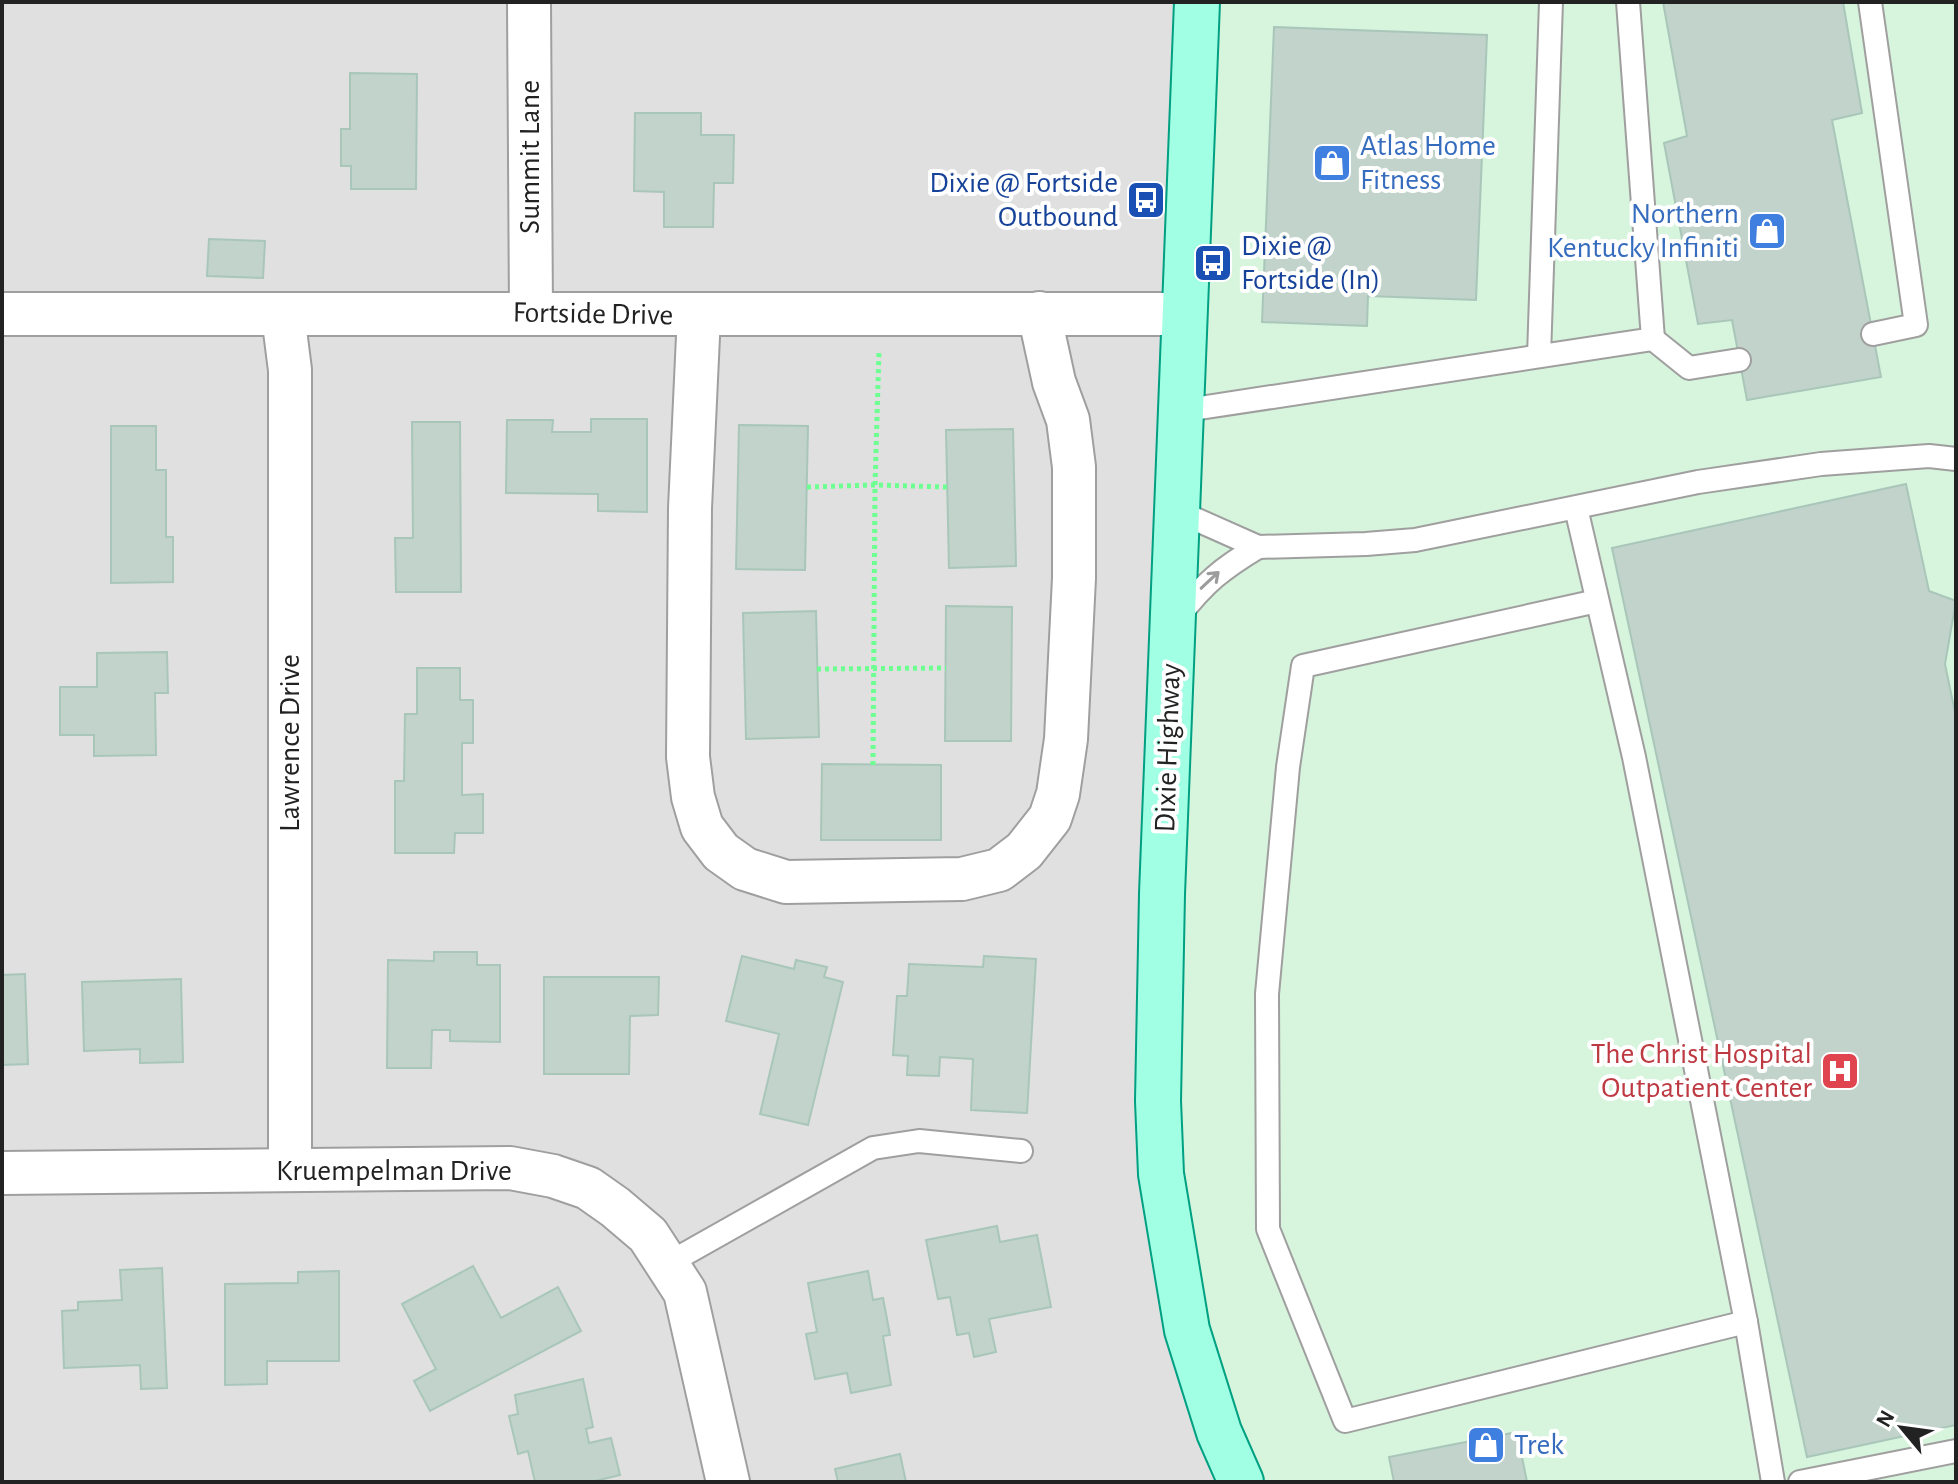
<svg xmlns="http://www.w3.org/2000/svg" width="1958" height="1484" font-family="'Alegreya Sans',sans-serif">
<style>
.residential{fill:#dfe0df}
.commercial{fill:#d7f4dc}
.building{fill:#c1d3cb;stroke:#a9c6ba;stroke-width:2}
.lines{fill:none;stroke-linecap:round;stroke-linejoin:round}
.lane-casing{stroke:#9f9f9f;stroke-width:26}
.street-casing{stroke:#9f9f9f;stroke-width:46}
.primary-casing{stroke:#00a082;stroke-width:48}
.path{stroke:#6dff91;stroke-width:5;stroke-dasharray:4 4;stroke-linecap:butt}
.lane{stroke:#fff;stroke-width:22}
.street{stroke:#fff;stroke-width:42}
.primary{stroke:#a1ffe4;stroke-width:44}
.oneway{stroke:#9c9c9c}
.labels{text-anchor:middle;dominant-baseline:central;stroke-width:8;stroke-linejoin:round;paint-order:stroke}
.shop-label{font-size:30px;fill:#366cbe;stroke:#fff;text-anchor:start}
.street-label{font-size:30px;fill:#222;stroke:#fff}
.transit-label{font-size:30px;fill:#164399;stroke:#fff;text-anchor:end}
.health-label{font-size:30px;fill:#be3a42;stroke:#fff;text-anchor:end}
</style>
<rect width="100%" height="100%" fill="#e8f3f1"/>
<polygon class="residential" points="2,2 1197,2 1241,1482 2,1482"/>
<polygon class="commercial" points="1197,2 1956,2 1956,1482 1241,1482 1174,1257"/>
<g class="building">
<polygon points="1663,2 1843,2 1862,113 1832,120 1881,377 1747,400 1732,320 1698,324 1664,143 1687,136"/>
<polygon points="1274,27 1487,35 1476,300 1368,296 1367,326 1262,322"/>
<polygon points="350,73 417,74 416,189 351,189 351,166 341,166 341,129 350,129"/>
<polygon points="635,113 701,113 701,135 734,135 733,183 714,183 713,227 664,227 664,192 634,191"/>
<polygon points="209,239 265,241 263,278 207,276"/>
<polygon points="591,419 647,419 647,512 598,511 598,494 506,493 507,420 553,420 552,432 591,432"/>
<polygon points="412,422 460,422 461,592 396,592 395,538 413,538"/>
<polygon points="739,425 808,426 805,570 736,569"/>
<polygon points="111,426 156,426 156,470 166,470 166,537 173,537 173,582 111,583"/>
<polygon points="1013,429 1016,566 949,568 946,430"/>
<polygon points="1906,484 1929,591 1956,601 1945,664 1956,717 1956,1425 1807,1457 1612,548"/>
<polygon points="946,606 1012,607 1011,741 945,741"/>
<polygon points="816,611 819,737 746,739 743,613"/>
<polygon points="167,652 168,693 155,693 156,755 94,756 94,735 60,735 60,687 97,687 97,653"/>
<polygon points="417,668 460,668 460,700 473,700 473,743 462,743 462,795 483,794 483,833 455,833 454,853 395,853 395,781 404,781 405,714 417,714"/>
<polygon points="822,764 941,765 941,840 821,840"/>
<polygon points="434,952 477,952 477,965 500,965 500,1042 450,1041 450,1030 432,1030 431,1068 387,1068 388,960 434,961"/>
<polygon points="742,956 794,969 796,960 827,967 824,977 843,982 808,1125 760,1114 779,1034 726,1021"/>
<polygon points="984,956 1036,959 1027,1113 971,1110 973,1059 940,1057 939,1076 907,1075 908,1056 893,1055 897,996 907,996 909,964 983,967"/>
<polygon points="25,974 28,1064 2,1065 2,975"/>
<polygon points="544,977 659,977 658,1015 630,1016 629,1074 544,1074"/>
<polygon points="181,979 183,1062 140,1063 140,1049 84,1051 82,982"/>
<polygon points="997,1226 1000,1242 1037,1235 1051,1307 989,1319 996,1352 974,1357 969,1333 957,1335 950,1297 938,1299 926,1240"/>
<polygon points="473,1266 501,1318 558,1287 581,1331 430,1411 414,1381 436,1369 402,1304"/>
<polygon points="162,1268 167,1388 141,1389 140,1365 64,1368 62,1311 78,1310 78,1302 122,1300 120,1270"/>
<polygon points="339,1271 339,1361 267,1361 267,1384 225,1385 225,1284 298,1283 298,1272"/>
<polygon points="868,1271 873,1300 883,1298 890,1335 883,1336 891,1385 851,1393 847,1373 815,1379 806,1334 817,1332 808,1283"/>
<polygon points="583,1379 593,1427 586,1429 589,1443 611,1438 620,1475 591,1482 535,1482 528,1451 518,1454 509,1416 518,1414 515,1395"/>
<polygon points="1517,1432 1527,1482 1394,1482 1389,1457"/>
<polygon points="900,1454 906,1482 838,1482 835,1469"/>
</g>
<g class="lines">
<g class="lane-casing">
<g id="lane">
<polyline points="1870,2 1916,325 1873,334"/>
<polyline points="1653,339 1689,368 1739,360"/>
<polyline points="1539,356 1551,2"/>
<polyline points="1180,411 1653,339 1628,2"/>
<polyline points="1576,508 1634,757 1746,1322 1773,1482"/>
<polyline points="1177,511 1258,547 1366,544 1415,540 1698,482 1821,464 1929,456 1956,459"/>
<polyline points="1597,601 1303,666 1288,767 1267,994 1268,1229 1345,1421 1746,1322"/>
<path d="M1179,616C1204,583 1223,568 1258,547"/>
<polyline points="667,1264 873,1148 919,1141 1021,1151"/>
<polyline points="1800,1482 1956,1451"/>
</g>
</g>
<g class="street-casing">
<g id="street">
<polyline points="529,2 531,313"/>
<polyline points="2,314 1184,314"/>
<polyline points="283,315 290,370 290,1170"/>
<polyline points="699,315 690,508 688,757 693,797 702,827 721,852 745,869 786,882 962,879 999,870 1024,851 1050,818 1058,794 1066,739 1074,578 1074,467 1068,420 1054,382 1039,313"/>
<polyline points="2,1173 510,1168 553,1176 588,1188 615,1207 648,1235 685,1292 728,1482"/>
</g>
</g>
<g class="primary-casing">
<polyline id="primary" points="1197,2 1162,894 1158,1101 1161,1174 1187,1330 1219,1432 1241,1482"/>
</g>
<g class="path">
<polyline points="807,487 875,485 947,487"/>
<polyline points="817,669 946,668"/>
<polyline points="873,765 875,485 879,351"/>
</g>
<use href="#lane" class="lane"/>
<use href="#street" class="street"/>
<use href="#primary" class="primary"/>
</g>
<defs><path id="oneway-shaft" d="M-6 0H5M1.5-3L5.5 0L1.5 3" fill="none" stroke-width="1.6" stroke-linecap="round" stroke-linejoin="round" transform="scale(2)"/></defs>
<use class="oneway" href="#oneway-shaft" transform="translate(1210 580) rotate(-43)"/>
<defs>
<g id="shop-square" transform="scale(2)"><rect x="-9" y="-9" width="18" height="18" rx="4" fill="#3f7fe0" stroke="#fff"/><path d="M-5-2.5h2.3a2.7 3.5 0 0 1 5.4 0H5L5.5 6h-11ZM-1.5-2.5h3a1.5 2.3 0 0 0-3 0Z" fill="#fff"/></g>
<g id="bus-square" transform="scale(2)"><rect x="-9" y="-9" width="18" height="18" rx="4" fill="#1a4fb4" stroke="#fff"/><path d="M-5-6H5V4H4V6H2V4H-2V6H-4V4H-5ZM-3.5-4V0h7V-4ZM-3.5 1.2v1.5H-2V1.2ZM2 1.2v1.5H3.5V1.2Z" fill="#fff"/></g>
<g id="hospital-square" transform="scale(2)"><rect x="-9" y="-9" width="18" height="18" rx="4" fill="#e0444e" stroke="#fff"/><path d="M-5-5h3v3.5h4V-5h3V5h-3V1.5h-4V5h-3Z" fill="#fff"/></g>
</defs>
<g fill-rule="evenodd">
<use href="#shop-square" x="1332" y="163"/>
<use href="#bus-square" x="1146" y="200"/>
<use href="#shop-square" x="1767" y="231"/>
<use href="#bus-square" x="1213" y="263"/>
<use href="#hospital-square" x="1840" y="1071"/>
<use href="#shop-square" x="1486" y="1445"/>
</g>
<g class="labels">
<g class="shop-label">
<text x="1360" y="146">Atlas Home<tspan x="1360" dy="34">Fitness</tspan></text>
<text x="1739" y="214" text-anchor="end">Northern<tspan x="1739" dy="34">Kentucky Infiniti</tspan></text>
<text x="1514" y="1445">Trek</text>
</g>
<g class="street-label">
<text transform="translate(530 157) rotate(-90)">Summit Lane</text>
<text transform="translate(593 314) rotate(1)">Fortside Drive</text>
<text transform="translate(290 743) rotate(-90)">Lawrence Drive</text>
<text transform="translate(1168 748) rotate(-88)">Dixie Highway</text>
<text x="394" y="1171">Kruempelman Drive</text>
</g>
<g class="transit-label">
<text x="1118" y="183">Dixie @ Fortside<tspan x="1118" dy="34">Outbound</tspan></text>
<text x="1241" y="246" text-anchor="start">Dixie @<tspan x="1241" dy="34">Fortside (In)</tspan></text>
</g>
<g class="health-label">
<text x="1812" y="1054">The Christ Hospital<tspan x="1812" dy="34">Outpatient Center</tspan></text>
</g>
</g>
<rect width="1958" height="1484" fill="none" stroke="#222222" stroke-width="8"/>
<g transform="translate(1902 1428) rotate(299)" stroke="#ffffff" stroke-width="6" paint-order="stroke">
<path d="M0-6L14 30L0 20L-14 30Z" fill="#222222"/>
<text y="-12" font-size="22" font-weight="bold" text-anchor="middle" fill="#222222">N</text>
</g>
</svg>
